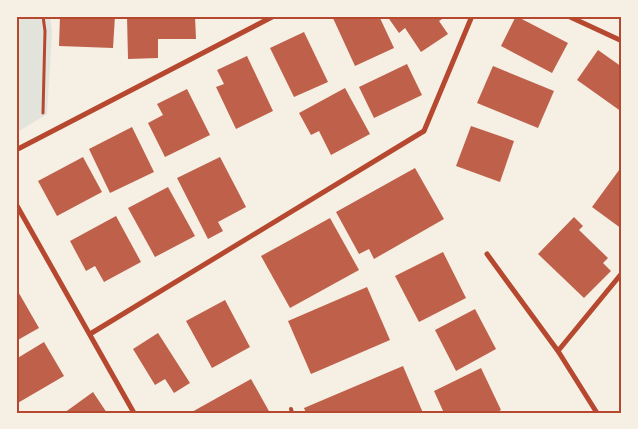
<svg xmlns="http://www.w3.org/2000/svg" width="638" height="429" font-family="'DejaVu Sans',sans-serif">
<style>
.green{fill:#e2e4dc}
.building{fill:#bf614a}
.lines{fill:none;stroke-linecap:round;stroke-linejoin:round}
.path{stroke:#b5482f;stroke-width:3}
.service{stroke:#b5482f;stroke-width:4}
.minor{stroke:#b5482f;stroke-width:5}
.neatline{fill:none;stroke:#b5482f;stroke-width:2}
</style>
<rect width="100%" height="100%" fill="#f6efe4"/>
<polygon class="green" points="16,16 50,16 52,32 47,114 16,133"/>
<g class="building">
<polygon points="60,16 115,16 113,48 59,46"/>
<polygon points="127,16 195,16 196,39 158,39 158,58 128,59"/>
<polygon points="332,16 379,16 394,48 355,66"/>
<polygon points="387,16 447,16 439,21 448,34 421,52 405,28 399,33"/>
<polygon points="516,16 568,43 552,73 501,46"/>
<polygon points="304,32 328,82 294,97 270,48"/>
<polygon points="598,50 622,67 622,112 577,80"/>
<polygon points="247,56 273,111 236,129 216,87 224,84 217,70"/>
<polygon points="407,64 422,95 374,118 359,87"/>
<polygon points="493,66 554,91 538,128 477,103"/>
<polygon points="345,88 370,134 331,155 319,131 311,135 299,113"/>
<polygon points="187,89 210,135 165,157 148,123 163,115 157,104"/>
<polygon points="471,126 514,141 500,182 456,166"/>
<polygon points="132,127 154,172 110,193 89,149"/>
<polygon points="83,157 102,192 57,216 38,181"/>
<polygon points="220,157 246,207 218,222 223,231 208,239 177,178"/>
<polygon points="622,166 622,229 592,207"/>
<polygon points="415,168 444,219 374,259 369,249 359,254 336,212"/>
<polygon points="168,187 195,236 155,257 128,208"/>
<polygon points="116,216 141,262 104,282 95,266 86,271 70,241"/>
<polygon points="574,217 583,226 579,230 608,258 603,263 611,271 584,298 538,254"/>
<polygon points="330,218 359,270 290,308 261,256"/>
<polygon points="443,252 466,298 419,322 395,276"/>
<polygon points="367,287 390,340 311,374 288,321"/>
<polygon points="16,288 39,328 16,341"/>
<polygon points="225,300 250,347 212,368 186,321"/>
<polygon points="475,309 496,349 456,371 435,330"/>
<polygon points="158,333 190,383 174,393 165,379 155,385 133,349"/>
<polygon points="44,342 64,376 16,404 16,359"/>
<polygon points="403,366 423,413 306,413 304,408"/>
<polygon points="481,368 501,410 495,413 444,413 434,391"/>
<polygon points="251,379 270,413 190,413"/>
<polygon points="93,392 107,413 64,413"/>
</g>
<g class="lines">
<polyline class="path" points="43,113 45,31 43,16"/>
<polyline class="service" points="291,409 292,413"/>
<g class="minor">
<polyline points="568,16 622,41"/>
<polyline points="16,150 274,16"/>
<polyline points="16,204 134,413"/>
<polyline points="487,254 558,351 597,413"/>
<polyline points="90,334 424,131 472,16"/>
<polyline points="558,351 622,273"/>
</g>
</g>
<rect width="638" height="429" fill="none" stroke="#f6efe4" stroke-width="35"/>
<rect x="18" y="18" width="602" height="394" class="neatline"/>
</svg>
